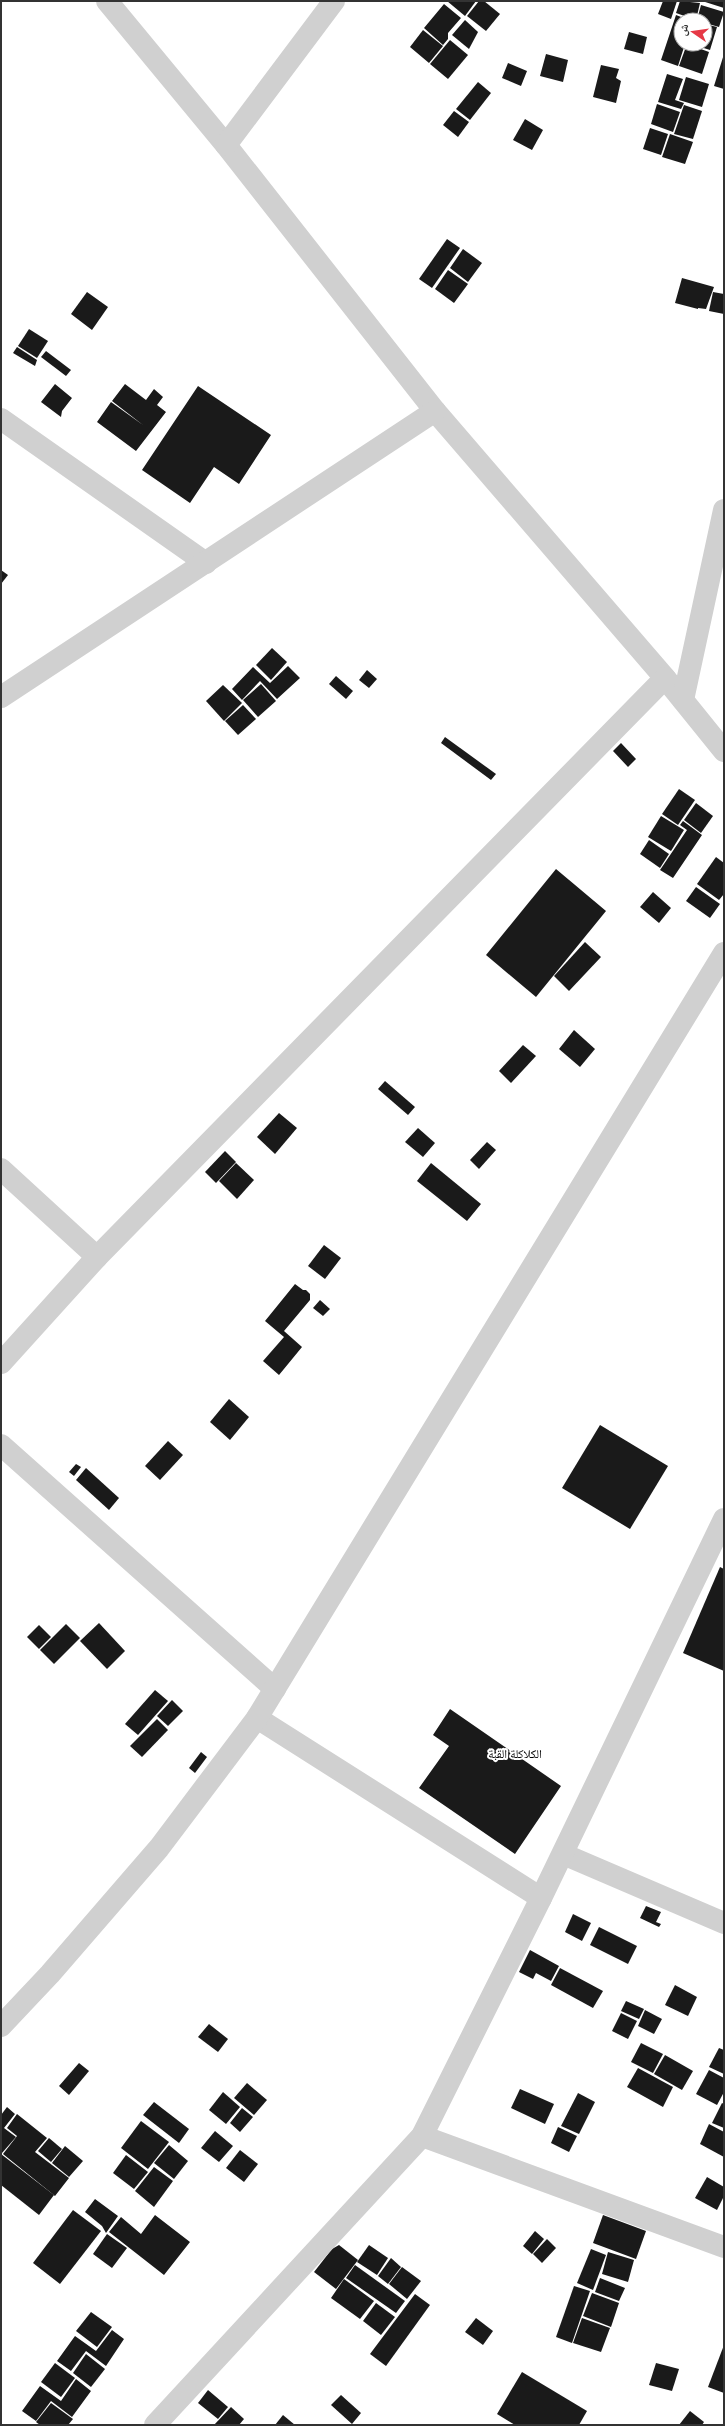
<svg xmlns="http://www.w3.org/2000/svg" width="725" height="2426" font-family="'Noto Sans','Noto Naskh Arabic',sans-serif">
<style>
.building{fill:#1a1a1a}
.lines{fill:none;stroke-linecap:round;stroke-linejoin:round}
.minor{stroke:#d0d0d0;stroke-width:22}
.labels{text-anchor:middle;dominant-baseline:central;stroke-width:4;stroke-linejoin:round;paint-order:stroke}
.neighbourhood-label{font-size:12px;fill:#000;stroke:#fff}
</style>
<rect width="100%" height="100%" fill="#fff"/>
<g class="building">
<polygon points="447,1 476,1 465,16"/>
<polygon points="479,1 484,1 500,14 486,31 467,16"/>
<polygon points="663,1 677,1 671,19 658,14"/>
<polygon points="680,1 700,3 696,20 676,13"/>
<polygon points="702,1 724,1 724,8"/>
<polygon points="444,4 461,18 448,33 448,39 443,45 424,28"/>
<polygon points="701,5 724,12 719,27 705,23 705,20 697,20"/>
<polygon points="676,15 689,20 681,20 681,44 685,44 678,66 661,60"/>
<polygon points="465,20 478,32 469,49 452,35"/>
<polygon points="705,24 717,27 710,50 691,44 705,44"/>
<polygon points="423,30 443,46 429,63 410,47"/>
<polygon points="629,32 647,37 643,54 624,49"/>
<polygon points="450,40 468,55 448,79 430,64"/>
<polygon points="687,44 709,52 702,74 679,66"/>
<polygon points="546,54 568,60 563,82 540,76"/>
<polygon points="724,54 724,89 714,86"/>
<polygon points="508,63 527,71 521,86 502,78"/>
<polygon points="601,65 619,69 616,78 621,81 616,103 593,97"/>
<polygon points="667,74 683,79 675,100 684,103 681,109 658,102"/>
<polygon points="686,77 709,84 702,107 679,100"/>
<polygon points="478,82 491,93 470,120 456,109"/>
<polygon points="657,104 680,112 673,132 651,124"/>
<polygon points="684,105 702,111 693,139 674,134"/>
<polygon points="454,111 469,122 458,137 443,125"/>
<polygon points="525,119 543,130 532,150 513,140"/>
<polygon points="650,128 668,134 661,155 643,149"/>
<polygon points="670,134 693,142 685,164 662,157"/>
<polygon points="447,239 460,248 432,288 419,279"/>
<polygon points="463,249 482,263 468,282 450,268"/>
<polygon points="448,270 468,284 454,303 435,289"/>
<polygon points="682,278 714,287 706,309 698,308 698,309 675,303"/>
<polygon points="87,292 108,307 92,330 71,314"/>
<polygon points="713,292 724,294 724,314 709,311"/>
<polygon points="29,329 48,341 37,358 18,346"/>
<polygon points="17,347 37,360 35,366 13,353"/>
<polygon points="46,351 71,370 66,376 41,357"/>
<polygon points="55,384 72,398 62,411 61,417 41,402"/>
<polygon points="125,384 146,400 154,389 163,397 157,405 166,412 136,451 97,422 111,402 143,425 112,401"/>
<polygon points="198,386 271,435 239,484 214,467 190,503 142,470"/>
<polygon points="1,570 8,575 1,584"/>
<polygon points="272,648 287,662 271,680 256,665"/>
<polygon points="288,666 300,678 277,699 260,681 242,700 232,689 253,667 270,683"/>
<polygon points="367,670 377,679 369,688 359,680"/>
<polygon points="336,676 353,691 346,699 329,684"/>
<polygon points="261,684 276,701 258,717 243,700"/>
<polygon points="223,685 242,703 224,721 206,701"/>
<polygon points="243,705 256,719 238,735 225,721"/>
<polygon points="445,737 496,774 491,780 441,743"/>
<polygon points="621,743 636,759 628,767 613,751"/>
<polygon points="679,789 695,800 678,825 662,814"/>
<polygon points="696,803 713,816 701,833 684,820"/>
<polygon points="661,816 684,830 671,851 648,837"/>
<polygon points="683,821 702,835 673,878 660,870 687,830 680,825"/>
<polygon points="649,840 669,854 660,868 640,854"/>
<polygon points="716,857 724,863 724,894 719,900 697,884"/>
<polygon points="556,869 606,911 536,997 486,955"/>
<polygon points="696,887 720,904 710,918 686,901"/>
<polygon points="653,892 671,908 659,923 640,907"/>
<polygon points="585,942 601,957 569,991 554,976"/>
<polygon points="574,1030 595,1049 580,1067 559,1049"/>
<polygon points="523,1045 536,1056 511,1083 499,1071"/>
<polygon points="385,1081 415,1107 408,1115 378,1089"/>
<polygon points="279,1113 297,1128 275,1154 257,1137"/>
<polygon points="418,1128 435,1143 423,1157 405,1142"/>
<polygon points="487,1142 496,1150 479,1169 470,1160"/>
<polygon points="225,1151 236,1162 216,1183 205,1172"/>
<polygon points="236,1163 254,1180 237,1199 219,1181"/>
<polygon points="431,1163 481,1204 467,1221 417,1181"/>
<polygon points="324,1245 341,1258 325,1279 308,1266"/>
<polygon points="295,1284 303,1290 306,1290 310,1294 310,1300 284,1331 302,1347 279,1375 263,1361 284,1337 265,1321"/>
<polygon points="320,1300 330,1309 323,1316 313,1308"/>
<polygon points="229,1399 249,1417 230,1440 210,1422"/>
<polygon points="600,1425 668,1466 630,1529 562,1488"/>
<polygon points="168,1441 183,1455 160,1480 145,1466"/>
<polygon points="76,1464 81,1467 74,1476 69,1472"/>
<polygon points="86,1468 119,1498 109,1510 76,1480"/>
<polygon points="720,1567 724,1569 724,1671 683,1653"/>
<polygon points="99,1623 125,1651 107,1669 80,1641"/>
<polygon points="66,1624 80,1638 54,1664 40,1650"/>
<polygon points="39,1625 51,1637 39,1649 27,1637"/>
<polygon points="155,1690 168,1701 138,1735 125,1724"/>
<polygon points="172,1700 183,1711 168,1726 157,1716"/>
<polygon points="450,1709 561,1786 515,1854 419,1788 449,1746 433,1735"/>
<polygon points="157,1719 168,1730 142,1757 130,1746"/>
<polygon points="201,1752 207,1757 195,1773 189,1768"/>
<polygon points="646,1906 661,1912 656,1922 661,1924 659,1927 640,1918"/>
<polygon points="573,1914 591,1923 582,1941 565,1932"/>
<polygon points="599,1927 637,1946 628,1964 590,1945"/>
<polygon points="530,1950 559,1966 551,1981 536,1973 533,1979 519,1972"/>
<polygon points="560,1968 603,1991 593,2008 551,1985"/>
<polygon points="675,1985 697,1997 688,2016 665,2005"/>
<polygon points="626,2001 644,2009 639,2019 621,2011"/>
<polygon points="645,2010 662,2019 654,2034 638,2026"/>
<polygon points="621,2013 637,2021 628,2039 612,2031"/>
<polygon points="209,2024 228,2039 218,2052 198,2037"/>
<polygon points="641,2043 663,2054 653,2073 631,2062"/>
<polygon points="719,2048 724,2050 724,2074 709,2067"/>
<polygon points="665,2055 693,2071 682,2090 654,2074"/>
<polygon points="79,2063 89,2071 69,2095 59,2086"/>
<polygon points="638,2068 673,2087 663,2107 627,2087"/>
<polygon points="709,2070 724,2078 724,2092 717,2105 696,2094"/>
<polygon points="247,2083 267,2100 254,2115 234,2098"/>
<polygon points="520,2089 554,2104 545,2124 511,2108"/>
<polygon points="223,2092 240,2107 226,2124 209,2110"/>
<polygon points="578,2093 595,2102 579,2134 561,2126"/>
<polygon points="154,2102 189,2129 179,2143 143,2115"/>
<polygon points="722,2103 724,2104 724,2128 712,2123"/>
<polygon points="7,2107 15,2114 4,2128 16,2137 2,2153 1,2115"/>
<polygon points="242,2108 253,2117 240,2132 230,2123"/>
<polygon points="17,2114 47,2138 35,2152 69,2178 55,2196 3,2154 17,2136 7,2128"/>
<polygon points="141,2121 169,2142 148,2169 121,2148"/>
<polygon points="709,2124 724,2132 724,2157 700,2144"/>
<polygon points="558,2127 577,2136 569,2152 551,2143"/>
<polygon points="215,2131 233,2146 219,2162 201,2148"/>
<polygon points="49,2138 62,2149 51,2162 38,2151"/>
<polygon points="169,2145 188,2161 174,2179 154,2163"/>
<polygon points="65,2146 83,2161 69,2177 52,2163"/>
<polygon points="240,2150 258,2164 244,2182 226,2168"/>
<polygon points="1,2154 54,2195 39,2215 1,2185"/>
<polygon points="126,2155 148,2172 134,2189 113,2173"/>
<polygon points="154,2167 173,2181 154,2207 135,2191"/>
<polygon points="707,2177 724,2187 724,2196 717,2210 695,2198"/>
<polygon points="95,2199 118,2216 106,2233 102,2226 85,2212"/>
<polygon points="73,2210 101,2231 60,2284 33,2263"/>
<polygon points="155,2215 190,2242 164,2275 109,2232 121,2217 141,2234"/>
<polygon points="603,2215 646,2231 636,2259 593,2243"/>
<polygon points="535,2231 544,2239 532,2254 523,2246"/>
<polygon points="107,2234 127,2248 112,2268 93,2254"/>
<polygon points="547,2239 556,2248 542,2263 533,2254"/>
<polygon points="339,2245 358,2260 336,2289 314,2272 332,2249"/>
<polygon points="369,2245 388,2258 377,2275 357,2262"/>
<polygon points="591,2249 606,2255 593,2290 577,2283"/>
<polygon points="608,2252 634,2260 628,2282 602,2274"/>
<polygon points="391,2258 401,2267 388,2284 378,2276"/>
<polygon points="355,2265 405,2301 396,2313 346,2278"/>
<polygon points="402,2267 421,2281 407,2299 389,2284"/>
<polygon points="600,2278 625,2288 619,2301 595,2292"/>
<polygon points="344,2279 374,2301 360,2319 331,2298"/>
<polygon points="574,2286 590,2291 572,2343 556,2337"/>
<polygon points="592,2293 619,2303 611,2327 583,2316"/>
<polygon points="415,2294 430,2305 386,2366 370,2354"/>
<polygon points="376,2303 395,2317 381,2335 363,2321"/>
<polygon points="91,2312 112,2327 97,2347 76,2331"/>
<polygon points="476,2318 493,2331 483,2345 465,2332"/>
<polygon points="582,2318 610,2328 601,2352 573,2343"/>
<polygon points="112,2330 124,2339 106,2366 86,2351 71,2371 57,2361 75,2336 96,2351"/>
<polygon points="724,2345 724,2393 708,2387"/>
<polygon points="86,2354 105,2369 91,2387 73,2373"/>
<polygon points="55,2363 75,2378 61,2397 41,2382"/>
<polygon points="656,2363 679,2369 672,2391 649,2385"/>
<polygon points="522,2372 587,2411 579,2425 515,2425 497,2414"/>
<polygon points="76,2379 91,2391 72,2417 51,2401 36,2421 22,2411 40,2386 61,2401"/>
<polygon points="208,2390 228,2407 218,2419 198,2403"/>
<polygon points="341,2395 361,2413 352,2424 331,2405"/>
<polygon points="51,2403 73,2419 68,2425 40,2425 36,2422"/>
<polygon points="231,2407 244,2419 239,2425 214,2425"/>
<polygon points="690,2411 704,2422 702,2425 679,2425"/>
<polygon points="283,2415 295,2425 275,2425"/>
</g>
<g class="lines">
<g class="minor">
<polyline points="107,1 226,145 435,411 665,678 724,751"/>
<polyline points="226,145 334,1"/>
<polyline points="1,419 206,563"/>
<polyline points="1,697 435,411"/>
<polyline points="683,700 724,510"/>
<polyline points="1,1169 97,1257"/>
<polyline points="1,1363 97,1257 665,678"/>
<polyline points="1,1445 275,1689"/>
<polyline points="257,1718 541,1898"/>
<polyline points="563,1854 724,1923"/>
<polyline points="1,2026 50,1974 159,1848 257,1718 724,953"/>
<polyline points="422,2136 724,2247"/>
<polyline points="155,2425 422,2136 541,1898 724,1519"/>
</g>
</g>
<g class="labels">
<g class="neighbourhood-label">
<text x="515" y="1753">الكلاكلة القبة</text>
</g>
</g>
<rect width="725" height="2426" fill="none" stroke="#333333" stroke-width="4"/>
<g transform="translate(693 32) rotate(283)"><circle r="19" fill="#ffffff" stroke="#adadad"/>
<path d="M0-3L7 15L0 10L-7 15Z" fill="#e63946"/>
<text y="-6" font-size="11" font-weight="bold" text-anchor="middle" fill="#333333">ش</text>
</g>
</svg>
